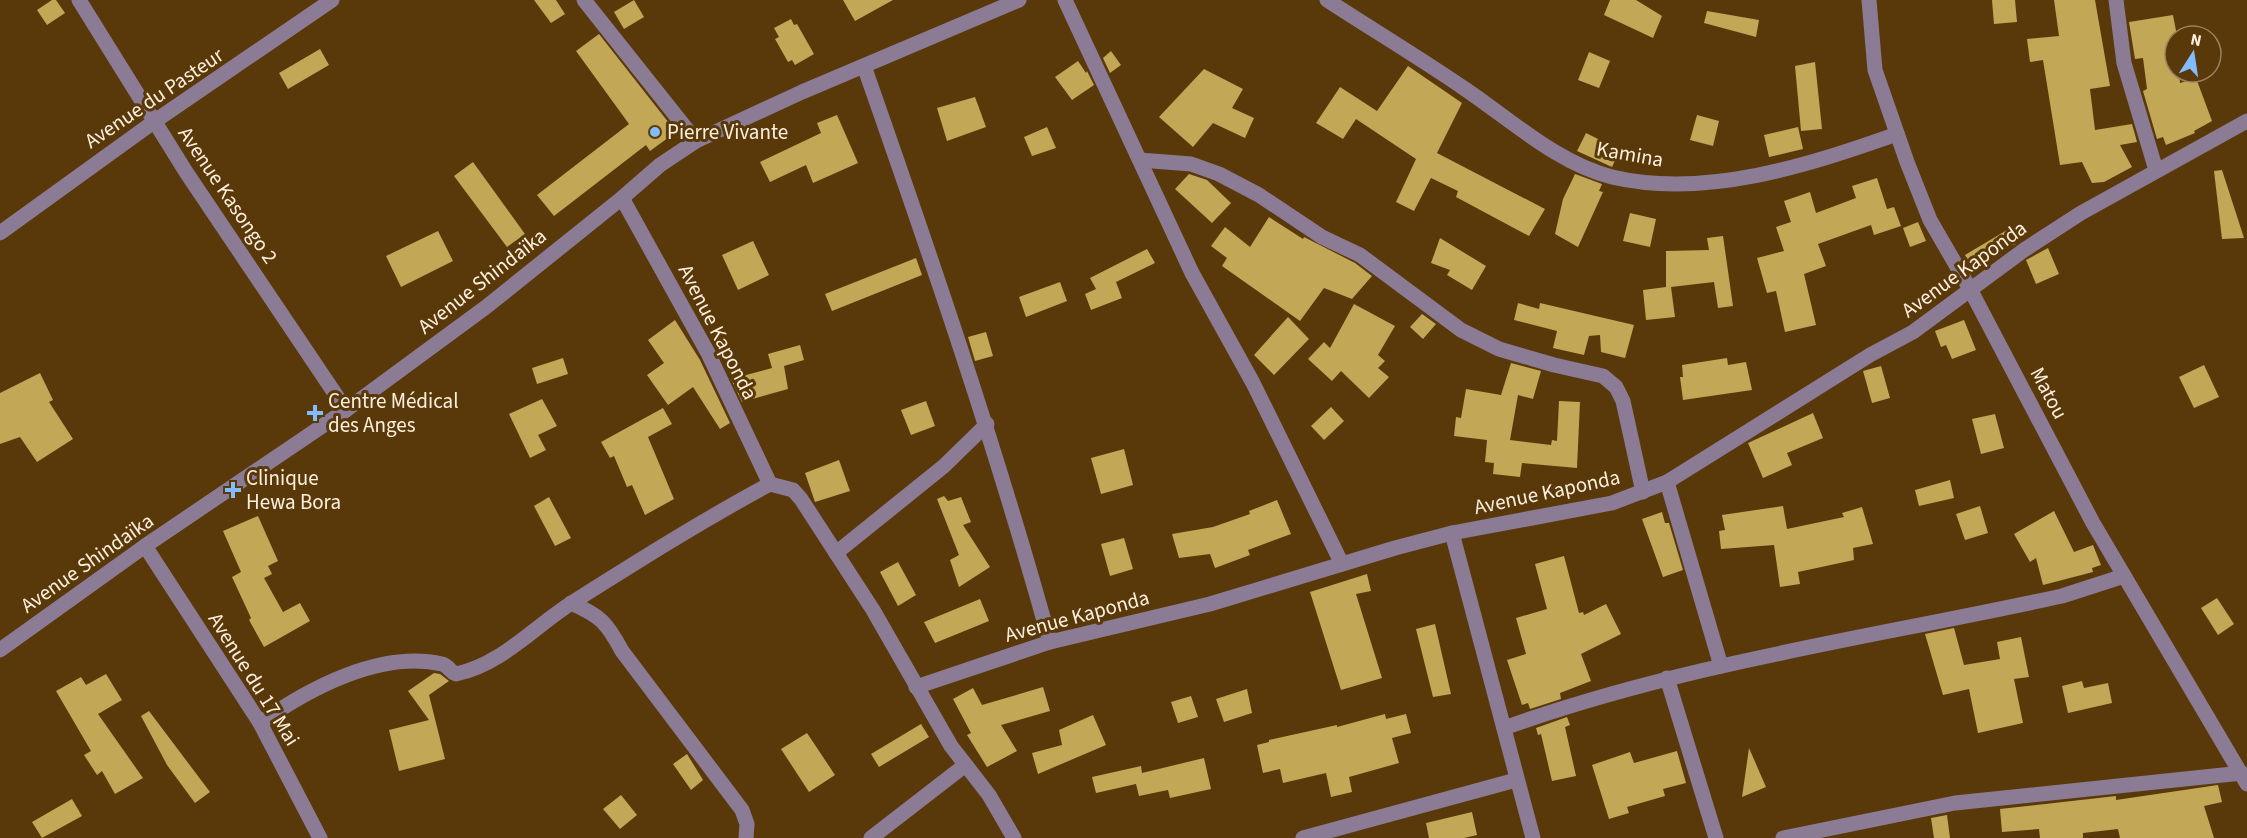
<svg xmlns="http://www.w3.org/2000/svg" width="2247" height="838" font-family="'Source Sans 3',sans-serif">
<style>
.building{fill:#c2a757}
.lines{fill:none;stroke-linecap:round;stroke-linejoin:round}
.minor{stroke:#8b7b95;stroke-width:15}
.poi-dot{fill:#83bcfb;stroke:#593909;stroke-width:2}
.labels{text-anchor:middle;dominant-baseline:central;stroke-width:6;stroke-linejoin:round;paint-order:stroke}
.street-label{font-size:21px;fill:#feefde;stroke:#593909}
.poi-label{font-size:21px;fill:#feefde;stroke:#593909;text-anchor:start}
</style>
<rect width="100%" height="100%" fill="#593909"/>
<g class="building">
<polygon points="52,0 56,0 65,13 47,25 37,10"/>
<polygon points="534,0 556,0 565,14 551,23"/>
<polygon points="634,0 644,17 624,29 614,12"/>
<polygon points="843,0 893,0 855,21"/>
<polygon points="1610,0 1636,0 1662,16 1653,38 1604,15"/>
<polygon points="1992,0 2015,0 2017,22 1994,24"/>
<polygon points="2054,0 2095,0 2110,86 2090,89 2095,130 2132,124 2137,142 2120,145 2132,167 2104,182 2092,183 2082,162 2060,165 2043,60 2030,62 2027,39 2059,36"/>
<polygon points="1707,11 1759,20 1756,37 1704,23"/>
<polygon points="2173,15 2177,36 2175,72 2179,72 2180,83 2196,78 2212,121 2194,131 2195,133 2166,145 2163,137 2157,139 2143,91 2147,89 2143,58 2135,59 2129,22"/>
<polygon points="791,19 794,25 797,24 814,54 795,65 792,60 788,62 775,39 779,37 774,28"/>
<polygon points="599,34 676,132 650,151 646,145 554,216 537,195 629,124 576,51"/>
<polygon points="320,49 329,65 288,89 279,73"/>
<polygon points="1111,51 1121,65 1110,73 1103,58"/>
<polygon points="1589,52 1610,61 1599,88 1578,80"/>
<polygon points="1078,61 1086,73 1087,71 1094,85 1072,100 1055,77"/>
<polygon points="1815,62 1822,129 1801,131 1795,66"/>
<polygon points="1408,66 1462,103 1437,153 1545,209 1529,236 1456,197 1458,191 1431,178 1414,211 1396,202 1416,159 1356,119 1343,139 1316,123 1340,87 1377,111"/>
<polygon points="1204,69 1243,89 1232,108 1254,118 1245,138 1213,123 1193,147 1159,117"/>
<polygon points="975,97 986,127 947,141 937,108"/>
<polygon points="837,115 858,163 813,183 806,165 770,182 760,162 821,133 817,123"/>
<polygon points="1697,115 1719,121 1713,146 1690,140"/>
<polygon points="1047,127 1056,148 1032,156 1024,137"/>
<polygon points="1798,127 1803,149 1769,157 1764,135"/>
<polygon points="1586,133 1620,150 1612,167 1577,151"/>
<polygon points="473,162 525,234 507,247 454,176"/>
<polygon points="2222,170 2244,238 2222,239 2214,171"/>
<polygon points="1189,174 1207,180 1231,203 1212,223 1175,189"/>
<polygon points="1575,174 1602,184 1599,191 1603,192 1578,247 1555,234 1563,199"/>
<polygon points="1877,178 1887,209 1894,207 1901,226 1874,235 1871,225 1818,244 1826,266 1804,274 1816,325 1785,332 1776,291 1767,293 1757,258 1784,251 1776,227 1791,222 1784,201 1810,192 1816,213 1856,198 1852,186"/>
<polygon points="1630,213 1656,219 1650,247 1623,241"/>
<polygon points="1269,217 1303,239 1304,237 1355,263 1372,276 1352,299 1324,288 1300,321 1222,266 1227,258 1211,246 1225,227 1250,247"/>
<polygon points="1918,222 1926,241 1910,247 1903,228"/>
<polygon points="2007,230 2016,244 1968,261 1965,255"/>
<polygon points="438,231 453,261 401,287 386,256"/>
<polygon points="1723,236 1733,306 1718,308 1714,282 1671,287 1675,317 1646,320 1643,290 1666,287 1666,251 1709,250 1707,238"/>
<polygon points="1440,238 1486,266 1472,290 1447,275 1450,270 1431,263"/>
<polygon points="753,241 769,275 738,290 722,255"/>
<polygon points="2048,248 2059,274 2036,284 2026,260"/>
<polygon points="1147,249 1155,263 1116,282 1122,298 1091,310 1085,294 1096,289 1090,278"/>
<polygon points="916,258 922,275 832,311 825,294"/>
<polygon points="1060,282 1067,301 1026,317 1019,297"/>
<polygon points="1518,303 1539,309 1540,303 1634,325 1625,358 1601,352 1600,335 1589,336 1584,355 1553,348 1557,331 1514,320"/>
<polygon points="1354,304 1395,326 1378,355 1385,361 1378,368 1389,377 1369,398 1341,371 1332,381 1308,359 1324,342 1330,348"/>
<polygon points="1422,314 1436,324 1423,339 1410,327"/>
<polygon points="1288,317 1309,339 1274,375 1254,355"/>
<polygon points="675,320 700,360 730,423 720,429 693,387 668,405 647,375 664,363 648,340"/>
<polygon points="1964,320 1976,350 1952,359 1946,345 1941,347 1935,331"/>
<polygon points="986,332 993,356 975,361 968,337"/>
<polygon points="800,345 804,360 784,366 788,389 742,402 731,379 772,368 768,354"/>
<polygon points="563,358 568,374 537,384 532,368"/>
<polygon points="1727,358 1728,365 1746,362 1752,390 1683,400 1680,377 1683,377 1682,365"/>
<polygon points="1511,363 1541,371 1533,399 1518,395 1510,440 1551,445 1552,440 1557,441 1559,401 1580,402 1577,468 1522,463 1520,477 1493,474 1494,463 1485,462 1487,440 1454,436 1456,417 1461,418 1466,389 1501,395"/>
<polygon points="2204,365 2219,397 2194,408 2179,377"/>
<polygon points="1881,366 1890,398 1872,403 1863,371"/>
<polygon points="40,373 53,400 49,402 73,439 37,462 20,437 0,444 0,393"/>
<polygon points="542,399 557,426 538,435 546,450 530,458 509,414"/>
<polygon points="926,401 935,426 911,435 901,410"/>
<polygon points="1331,407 1344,421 1324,440 1311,426"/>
<polygon points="663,408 672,424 648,437 674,499 645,515 632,485 627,487 614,456 610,458 601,442"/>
<polygon points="1813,413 1823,438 1787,453 1792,465 1763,478 1748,443"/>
<polygon points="1995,414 2004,448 1981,454 1972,419"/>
<polygon points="1124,449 1133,485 1101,494 1091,458"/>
<polygon points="839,460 850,491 815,502 805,473"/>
<polygon points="1950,480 1954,498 1919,506 1915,490"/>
<polygon points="944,496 948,501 961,497 971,522 963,525 990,567 959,587 950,560 959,555 937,499"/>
<polygon points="549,497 571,538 555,546 534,506"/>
<polygon points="1277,500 1291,534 1248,550 1250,555 1215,568 1210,554 1179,558 1172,534 1213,527 1250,514 1249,511"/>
<polygon points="1783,506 1787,529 1844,517 1842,513 1862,507 1873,544 1853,548 1854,560 1798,572 1800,584 1780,587 1774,545 1721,549 1719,531 1725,530 1722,515"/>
<polygon points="1980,506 1988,533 1965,540 1956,514"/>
<polygon points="2054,511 2074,552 2093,545 2101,565 2092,568 2093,572 2043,585 2036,558 2030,562 2014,534"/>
<polygon points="1662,512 1665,523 1669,523 1683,570 1663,577 1642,519"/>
<polygon points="258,516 278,561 268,566 272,574 264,578 283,612 300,603 310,621 264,647 249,620 251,618 232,577 241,572 223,531"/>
<polygon points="1124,538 1133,569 1110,576 1101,544"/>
<polygon points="1564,556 1579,613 1583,612 1584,615 1606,604 1621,634 1581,654 1591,681 1560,693 1561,699 1530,709 1528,703 1522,705 1507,660 1526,654 1516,618 1547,609 1535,564"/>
<polygon points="898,562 916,595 898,606 880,572"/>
<polygon points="1367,574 1371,591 1356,594 1382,678 1341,690 1310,592"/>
<polygon points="2217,598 2234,624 2218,635 2201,608"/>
<polygon points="980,599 989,621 935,643 924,622"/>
<polygon points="1435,624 1451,694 1433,697 1416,629"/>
<polygon points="1954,628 1964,665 2000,659 1997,642 2021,637 2029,677 2014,679 2023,723 1978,733 1969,689 1943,695 1925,634"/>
<polygon points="434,673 440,674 449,681 429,695 445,759 399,771 389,730 429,720 408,691"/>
<polygon points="106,674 122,700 98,714 143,778 115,794 102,771 97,775 84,755 91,751 56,691 81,677 86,685"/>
<polygon points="2082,681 2084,688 2108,683 2112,703 2068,713 2062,686"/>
<polygon points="1043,687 1050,711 1001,725 1017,751 987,767 967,735 971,733 953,699 973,688 982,705"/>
<polygon points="1247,689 1252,713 1224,722 1216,699"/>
<polygon points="1191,696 1198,717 1178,723 1171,702"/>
<polygon points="149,711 210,792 195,803 167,765 141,716"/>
<polygon points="1385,714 1386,719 1406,714 1411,733 1392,738 1399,763 1349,777 1352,792 1331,797 1326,773 1283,783 1280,769 1263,773 1257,745 1269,742 1269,740 1337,725 1337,727"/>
<polygon points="1093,715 1106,745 1038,774 1032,753 1062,745 1059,730"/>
<polygon points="1567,717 1570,725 1565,727 1576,776 1552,781 1541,734 1538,735 1536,728"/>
<polygon points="921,724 929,737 879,767 871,754"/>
<polygon points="807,733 835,775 809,792 781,749"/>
<polygon points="1749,748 1766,787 1742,797"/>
<polygon points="1677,751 1686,783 1663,789 1665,796 1627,807 1629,813 1609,819 1592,765 1630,752 1634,763"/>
<polygon points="687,754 703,780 691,790 673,764"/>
<polygon points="1204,758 1211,789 1170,798 1168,790 1139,796 1136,784 1096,793 1092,777 1141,766 1142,773"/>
<polygon points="2218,785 2222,802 2204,806 2214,838 2120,838 2118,829 2083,833 2083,838 2040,838 2039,829 2002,832 2000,809 2116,796 2116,800"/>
<polygon points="621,795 637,815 620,829 603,809"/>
<polygon points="72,799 82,816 42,838 32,822"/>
<polygon points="1472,812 1477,835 1464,838 1429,838 1426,823"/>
<polygon points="1947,815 1950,838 1934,838 1931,818"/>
</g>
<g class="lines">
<g class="minor">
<polyline points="79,0 186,172 346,410"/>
<polyline points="584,0 696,141"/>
<polyline points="1065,0 1192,273 1253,383 1342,564"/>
<path d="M1327,0C1373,30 1420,58 1465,89C1511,120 1557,163 1612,177C1706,199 1809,165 1897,134"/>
<polyline points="1869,0 1875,70 1907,162 1930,220 1970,289 2093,523 2247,784"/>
<polyline points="2116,0 2124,63 2156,170"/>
<path d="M864,66C931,257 996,447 1050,642"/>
<polyline points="1140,160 1191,164 1219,174 1259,195 1322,237 1360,255 1461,330 1499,349 1554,365 1603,376 1616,387 1623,401 1643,492"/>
<polyline points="622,198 708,353 770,484 793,490 801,499 873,610 951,746 989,795 1014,838"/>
<polyline points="0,233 155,121 332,0"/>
<polyline points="1667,482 1721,666"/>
<polyline points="1452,533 1533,838"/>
<polyline points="145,546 260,723 320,838"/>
<polyline points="836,553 944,466 987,424"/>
<path d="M571,603C601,616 607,623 622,651L742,810L747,824L746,838"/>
<polyline points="0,650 145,546 346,410 486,307 622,198 660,165 696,141 802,92 1019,0"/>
<polyline points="1667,678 1716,838"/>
<polyline points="916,687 1050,642 1210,604 1395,548 1452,533 1612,503 1667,482 1870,355 1913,332 2024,250 2081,213 2247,121"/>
<path d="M260,723C308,689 380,650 442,664C449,666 450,672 456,674C501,665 535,626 573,602C638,561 703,520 770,484"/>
<path d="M1504,728C1685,663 1875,637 2062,596L2124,576"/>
<polyline points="871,838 964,766"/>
<polyline points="1303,838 1516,780"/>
<polyline points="1783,838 1955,803 2242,773"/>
</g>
</g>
<g class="poi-dot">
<circle cx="655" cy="132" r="6"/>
<path d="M312 404h6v6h6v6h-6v6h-6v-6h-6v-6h6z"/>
<path d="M230 481h6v6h6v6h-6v6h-6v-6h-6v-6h6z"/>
</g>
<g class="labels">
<g class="street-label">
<text transform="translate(154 98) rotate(-34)">Avenue du Pasteur</text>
<text transform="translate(1630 154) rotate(10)">Kamina</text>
<text transform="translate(228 195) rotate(56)">Avenue Kasongo 2</text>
<text transform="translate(1964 269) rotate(-36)">Avenue Kaponda</text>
<text transform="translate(482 281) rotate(-38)">Avenue Shindaïka</text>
<text transform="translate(718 332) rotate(63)">Avenue Kaponda</text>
<text transform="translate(2049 393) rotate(62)">Matou</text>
<text transform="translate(1547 492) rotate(-12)">Avenue Kaponda</text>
<text transform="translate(87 563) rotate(-35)">Avenue Shindaïka</text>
<text transform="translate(1077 616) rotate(-15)">Avenue Kaponda</text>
<text transform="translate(254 679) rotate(58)">Avenue du 17 Mai</text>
</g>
<g class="poi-label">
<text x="667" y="132">Pierre Vivante</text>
<text x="328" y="401">Centre Médical<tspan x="328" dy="24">des Anges</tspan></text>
<text x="246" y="478">Clinique<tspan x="246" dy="24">Hewa Bora</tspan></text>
</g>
</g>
<g transform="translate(2193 54) rotate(12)"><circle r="28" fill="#593909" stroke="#9b825e" stroke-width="1.5"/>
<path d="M0-4.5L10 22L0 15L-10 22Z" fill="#83bcfb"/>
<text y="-9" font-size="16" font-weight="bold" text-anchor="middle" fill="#feefde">N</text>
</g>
</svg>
